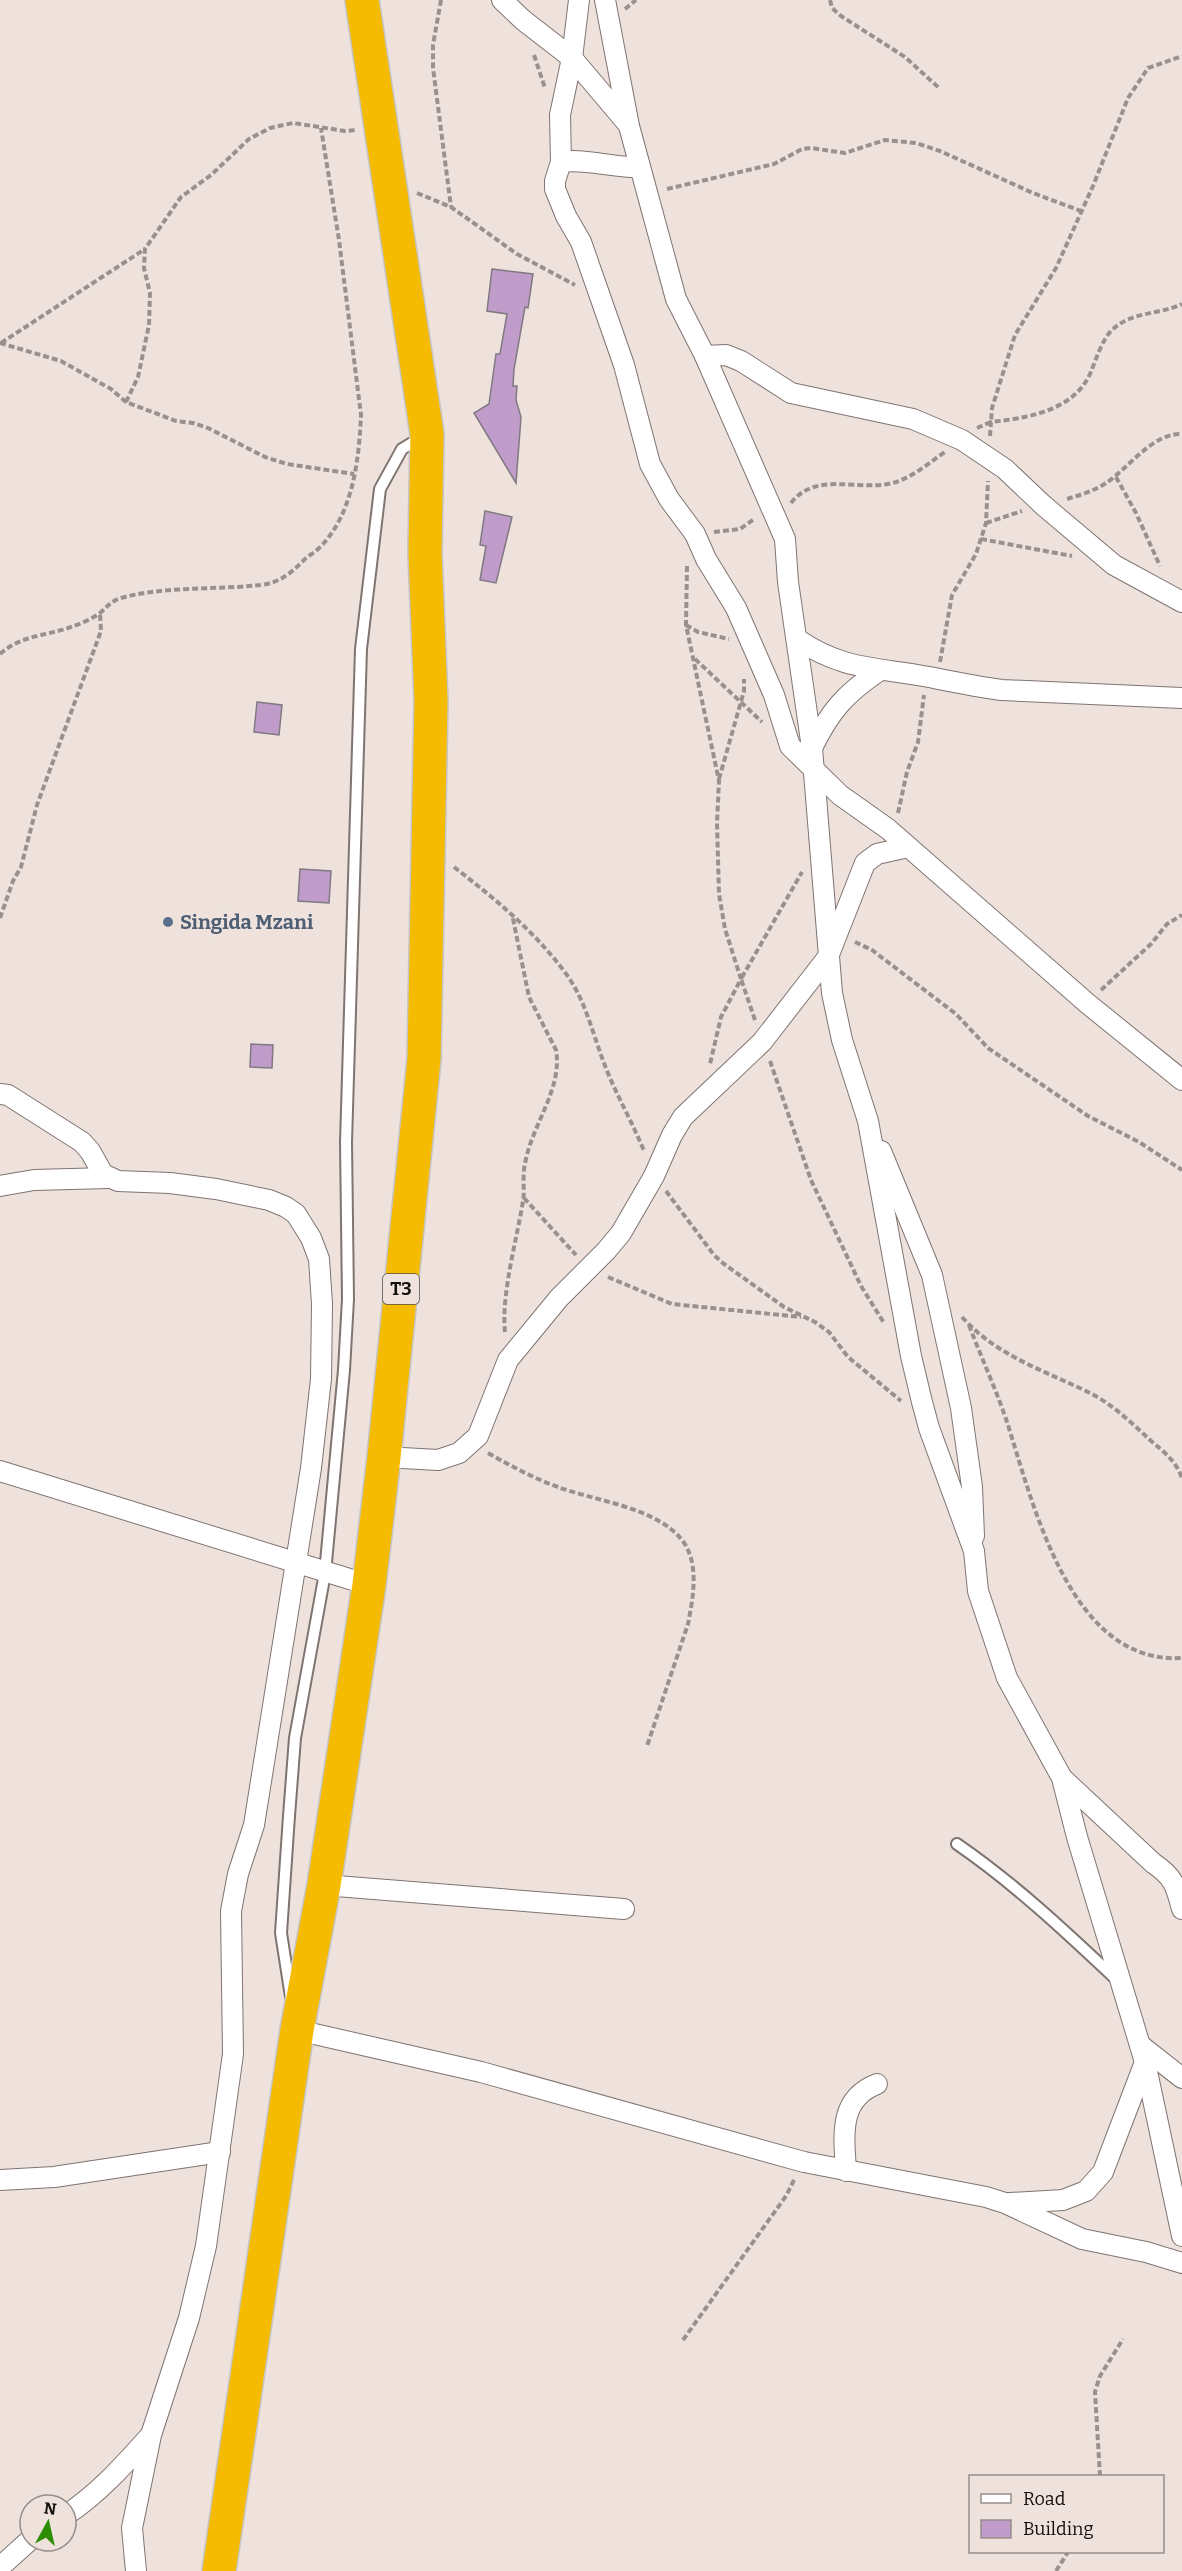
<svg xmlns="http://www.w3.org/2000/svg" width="1182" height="2571" font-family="Bitter,serif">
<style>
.building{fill:#bf9cc9;stroke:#807982;stroke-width:1.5}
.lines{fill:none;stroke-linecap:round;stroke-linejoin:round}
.lane-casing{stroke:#7f7470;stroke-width:14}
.street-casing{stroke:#7f7470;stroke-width:22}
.highway-casing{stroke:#c6c5c5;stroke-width:36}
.path{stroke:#9a918d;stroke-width:4;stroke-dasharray:6 3;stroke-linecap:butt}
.lane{stroke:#fff;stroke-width:10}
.street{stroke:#fff;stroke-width:20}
.highway{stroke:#f5bb00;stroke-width:33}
.service-dot{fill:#5c6f8a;stroke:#efe2dd;stroke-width:2}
.labels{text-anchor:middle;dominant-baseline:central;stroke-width:6;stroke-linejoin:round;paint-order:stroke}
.shield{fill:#efe2dd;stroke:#544e4b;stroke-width:1.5}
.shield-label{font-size:18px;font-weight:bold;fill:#120e0c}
.service-label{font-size:20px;font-weight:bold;fill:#4e5e75;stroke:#efe2dd;text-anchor:start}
</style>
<rect width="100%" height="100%" fill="#efe2dd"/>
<g class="building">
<polygon points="492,269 533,274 528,308 525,307 514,369 513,386 517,386 516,400 521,417 516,483 474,413 489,404 496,354 500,354 507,314 487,311"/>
<polygon points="485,511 512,517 496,583 480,580 486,546 480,545"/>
<polygon points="257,702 282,705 279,735 254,732"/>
<polygon points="300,869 331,871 329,903 298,901"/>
<polygon points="251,1044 273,1045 272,1068 250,1067"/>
</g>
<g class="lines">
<g class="lane-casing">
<g id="lane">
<path d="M957,1844C1015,1884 1066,1932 1117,1980"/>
<polyline points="291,1997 281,1933 289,1816 295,1738 325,1573 344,1370 348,1299 346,1142 361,649 380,489 402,449 422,437"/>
</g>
</g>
<g class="street-casing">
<g id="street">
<polyline points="502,0 523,20 572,58 627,123"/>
<polyline points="579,0 572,58 560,115 561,162 555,181 555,189 566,216 581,242 624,365 650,464 669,499 695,534 706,559 736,608 774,695 790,746 840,795 888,829 1088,1004 1182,1080"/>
<polyline points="605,0 629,126 676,299 705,356 785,539 788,582 812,748 832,993 842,1040 868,1121 911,1356 922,1402 929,1428 974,1551 978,1591 1007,1678 1062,1778 1077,1837 1145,2062 1182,2236"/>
<path d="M561,162C586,158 613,168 639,167"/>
<polyline points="705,356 726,355 741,361 791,393 913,419 962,440 1005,469 1043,505 1114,565 1182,602"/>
<path d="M797,639C844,671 877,667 929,677C954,682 978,687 1002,690L1182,698"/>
<path d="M812,748C830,711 845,694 879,671"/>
<polyline points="0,1094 8,1095 82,1142 90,1151 103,1174 118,1181 170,1183 216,1189 269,1200 286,1207 296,1214 311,1238 319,1259 322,1304 321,1379 311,1468 254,1825 238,1874 231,1911 233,2054 206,2246 189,2318 151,2435 132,2528 136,2571"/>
<polyline points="881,1151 932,1275 961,1408 972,1487 974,1536"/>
<polyline points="0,1186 34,1180 108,1178"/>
<polyline points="384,1457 438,1460 459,1453 478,1436 508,1360 559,1298 606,1251 621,1233 654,1176 672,1135 683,1117 762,1042 828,957 865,863 877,854 908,847"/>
<polyline points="0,1471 369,1585"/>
<path d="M1062,1778L1153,1863C1174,1877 1176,1886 1182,1909"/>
<polyline points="324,1885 624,1909"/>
<polyline points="297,2030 481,2072 804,2162 986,2197 1005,2203 1082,2239 1146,2252 1182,2263"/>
<polyline points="1140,2045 1182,2078"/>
<path d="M846,2171C844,2136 838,2099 877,2084"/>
<polyline points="0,2180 54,2177 220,2152"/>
<polyline points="1010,2203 1063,2200 1086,2191 1103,2172 1145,2062"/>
<path d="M66,2515C98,2494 124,2465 149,2437"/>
<polyline points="0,2567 30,2540"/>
</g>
</g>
<g class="highway-casing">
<polyline id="highway" points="219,2571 297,2030 324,1885 369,1585 384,1457 424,1059 431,701 425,553 427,434 362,0"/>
</g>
<g class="path">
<polyline points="441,0 433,45 433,68 451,207"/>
<polyline points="830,0 832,8 841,16 905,57 939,88"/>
<polyline points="625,9 636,0"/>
<polyline points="534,55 545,88"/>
<polyline points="667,189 774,164 802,149 811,148 845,153 885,140 916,143 940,151 1033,193 1081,211"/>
<polyline points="417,193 451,207 517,254 575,285"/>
<polyline points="0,343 61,361 111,389 126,402 176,421 193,423 208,428 265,457 287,464 354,474"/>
<polyline points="1,343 145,249"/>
<polyline points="126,402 138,377 149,325 150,293 144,268 145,249 181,197 211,175 249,139 270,128 293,123 345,131 356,130"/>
<polyline points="977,428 991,422 992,408 1015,335 1056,268 1093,186 1128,98 1148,68 1182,56"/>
<path d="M990,436L991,422C1027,418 1073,411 1090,374C1096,360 1102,339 1113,329C1133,311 1159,315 1182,304"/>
<polyline points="1116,477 1136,513 1160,566"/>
<path d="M1067,499C1080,495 1094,491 1106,483C1129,468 1152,433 1182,434"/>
<path d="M791,503C815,472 855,490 888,484C910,480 927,464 945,452"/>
<polyline points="986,523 1022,511"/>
<polyline points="714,532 740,529 754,519"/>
<polyline points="981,539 1072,556"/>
<polyline points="687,566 686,625 719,781 717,823 719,894 725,929 741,979 721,1017 710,1064"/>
<polyline points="686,625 698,632 729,639"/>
<path d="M0,654C21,635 46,636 71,627C80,624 92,619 100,613C107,607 111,601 121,598C164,586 216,590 261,585C279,583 291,573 303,561C307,556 313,554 317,550C353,517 359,460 361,415L339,240L321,128"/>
<polyline points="695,659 762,722"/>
<polyline points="940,662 952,595 976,554 986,523 988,481"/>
<polyline points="719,779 744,691 744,679"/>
<polyline points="898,813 907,772 918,742 924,695"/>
<path d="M454,867C494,898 533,930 564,971C585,998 592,1032 604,1063C615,1093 632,1121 644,1151"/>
<polyline points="0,918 13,881 21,867 37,805 101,631 100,613"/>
<polyline points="855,942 872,950 956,1014 988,1048 1088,1116 1139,1142 1182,1170"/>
<polyline points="1101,990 1151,944 1167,924 1182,915"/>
<polyline points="755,1020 741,979 802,872"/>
<polyline points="770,1061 811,1180 861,1286 884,1323"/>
<polyline points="666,1191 714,1255 724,1264 784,1307 815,1322 829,1332 848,1357 901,1401"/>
<polyline points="524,1198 576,1255"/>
<polyline points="608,1277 672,1304 801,1317"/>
<path d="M962,1317C997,1356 1043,1370 1088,1392C1111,1403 1132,1423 1150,1440C1164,1452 1176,1461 1182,1478"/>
<path d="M969,1325C981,1357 995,1387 1006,1419C1033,1502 1069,1665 1182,1658"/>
<path d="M505,1332C501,1294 517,1239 523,1201C525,1189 522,1176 525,1164C531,1126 563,1089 556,1050L529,997L512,914"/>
<path d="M488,1453C511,1466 533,1478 558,1487C595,1501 656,1507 682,1540C700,1563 693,1598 688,1624L647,1746"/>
<polyline points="683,2340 786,2196 795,2178"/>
<polyline points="1100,2476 1095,2392 1100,2376 1123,2339"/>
<polyline points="1056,2571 1068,2552"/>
</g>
<use href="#lane" class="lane"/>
<use href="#street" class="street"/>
<use href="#highway" class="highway"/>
</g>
<circle class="service-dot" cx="168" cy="922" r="6"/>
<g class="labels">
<rect class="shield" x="383" y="1274" width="36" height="30" rx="4.5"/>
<g class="shield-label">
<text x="401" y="1289">T3</text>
</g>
<g class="service-label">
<text x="180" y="922">Singida Mzani</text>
</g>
</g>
<rect x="969" y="2475" width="195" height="78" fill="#efe2dd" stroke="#978d89" stroke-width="1.5"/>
<rect x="981" y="2494" width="30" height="9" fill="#ffffff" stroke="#978d89" stroke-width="1.5"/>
<text x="1023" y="2505" font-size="18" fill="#120e0c">Road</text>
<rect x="981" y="2520" width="30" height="18" fill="#bf9cc9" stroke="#978d89" stroke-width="1.5"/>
<text x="1023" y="2535" font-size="18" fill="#120e0c">Building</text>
<g transform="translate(48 2523) rotate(8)"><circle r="28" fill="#efe2dd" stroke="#978d89" stroke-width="1.5"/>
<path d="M0-4.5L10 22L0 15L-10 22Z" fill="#2d8e06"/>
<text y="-9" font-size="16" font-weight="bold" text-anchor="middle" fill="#120e0c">N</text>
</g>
</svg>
